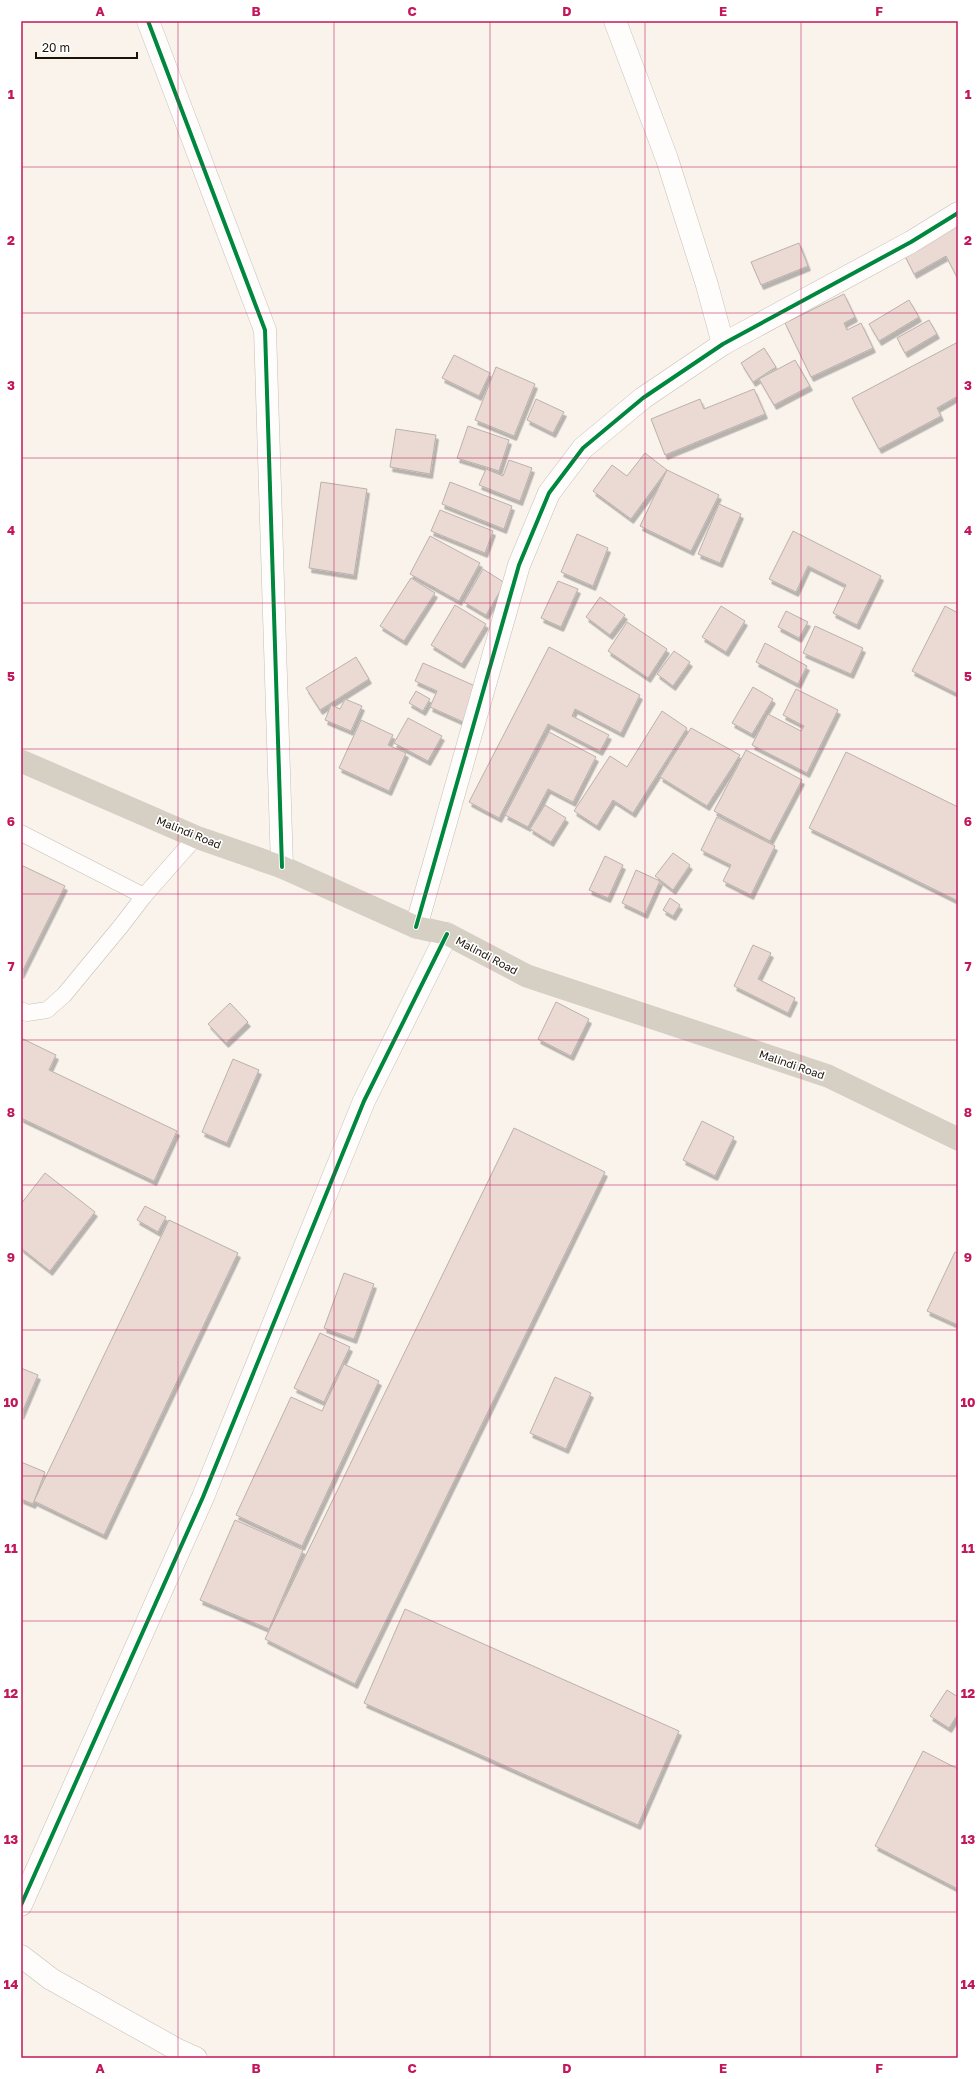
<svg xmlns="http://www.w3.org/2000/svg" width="979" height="2079" font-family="'Golos Text',sans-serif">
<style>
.building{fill:#ebdad3;stroke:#bbb1ac;filter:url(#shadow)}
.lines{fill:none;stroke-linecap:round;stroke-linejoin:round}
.lane-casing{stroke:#c6bfb6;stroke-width:17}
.street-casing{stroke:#c6bfb6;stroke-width:23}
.highway-casing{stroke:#d4d0cb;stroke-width:23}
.lane{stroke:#fefdfc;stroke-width:16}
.street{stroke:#fefdfc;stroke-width:22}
.highway{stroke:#d6cfc4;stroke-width:22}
.cycleway-casing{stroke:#fff;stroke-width:6}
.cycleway{stroke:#00873e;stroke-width:4}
.grid{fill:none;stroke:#c2185b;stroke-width:1;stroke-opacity:0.55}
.labels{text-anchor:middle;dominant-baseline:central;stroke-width:3.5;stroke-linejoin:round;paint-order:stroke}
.street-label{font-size:11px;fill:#1b1308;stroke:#fff}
.neatline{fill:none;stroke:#c2185b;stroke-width:1.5}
.grid-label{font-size:13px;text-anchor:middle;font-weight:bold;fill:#c2185b}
</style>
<defs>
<filter id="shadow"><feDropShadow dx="2.5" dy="4.5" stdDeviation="0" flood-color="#0004"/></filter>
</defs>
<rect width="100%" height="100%" fill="#f9f3ec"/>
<g class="building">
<polygon points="958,220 958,279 946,256 914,274 902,250"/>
<polygon points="799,243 808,266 761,285 751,262"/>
<polygon points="844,294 855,317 844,323 847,330 861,323 873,348 811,377 785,323"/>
<polygon points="909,300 919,317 879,341 869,324"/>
<polygon points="929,320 937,334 905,353 897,338"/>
<polygon points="958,342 958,396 937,408 941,416 879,449 852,398"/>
<polygon points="764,348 776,367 753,382 741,363"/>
<polygon points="454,355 490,373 479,396 442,378"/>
<polygon points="795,360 810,386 774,405 759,379"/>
<polygon points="496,367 535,384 514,436 475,420"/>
<polygon points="754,389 765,414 665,455 651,419 700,399 704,409"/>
<polygon points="536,399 564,412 553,433 527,420"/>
<polygon points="468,426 509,440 499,471 457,458"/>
<polygon points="396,429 436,435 430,474 390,467"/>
<polygon points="645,453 667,470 631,519 593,491 612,465 627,476"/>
<polygon points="509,460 532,468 520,501 479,485 486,469 503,476"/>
<polygon points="667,470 719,495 691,551 640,526"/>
<polygon points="321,482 367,489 354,575 309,568"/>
<polygon points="450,482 512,506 504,529 442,504"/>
<polygon points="719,504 741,514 720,563 698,554"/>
<polygon points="440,510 493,531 485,553 431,531"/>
<polygon points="793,531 881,576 857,625 833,613 846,585 808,566 796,592 769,579"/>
<polygon points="577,534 608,548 593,586 561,572"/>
<polygon points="430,536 480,563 459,601 410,574"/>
<polygon points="483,569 505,583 486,615 464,602"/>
<polygon points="411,578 435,593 404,641 380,626"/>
<polygon points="558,581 578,589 561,627 541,618"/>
<polygon points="600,597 625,615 610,635 586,617"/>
<polygon points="455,605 486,624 462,664 431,645"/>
<polygon points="721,606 745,621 726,652 702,637"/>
<polygon points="945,606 958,613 958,694 912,671"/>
<polygon points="786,611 808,622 799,638 778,627"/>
<polygon points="627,622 667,649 648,678 608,651"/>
<polygon points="815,626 863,648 851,674 803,653"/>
<polygon points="765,643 807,666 798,684 756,662"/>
<polygon points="549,647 640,695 621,733 575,709 572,716 609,735 600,751 548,724 499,818 469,802"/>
<polygon points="674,651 690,662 673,686 657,674"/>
<polygon points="356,657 369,679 320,710 306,688"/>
<polygon points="423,663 482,689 468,724 430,707 437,691 415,681"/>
<polygon points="753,687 773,699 752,734 732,723"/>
<polygon points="796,689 838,710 807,773 752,745 768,714 801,731 804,726 783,715"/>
<polygon points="416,691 430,699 423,711 409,703"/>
<polygon points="345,699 362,706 351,731 325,720 331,705 340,709"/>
<polygon points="662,711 687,728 633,813 613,800 597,826 574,811 610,756 627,767"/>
<polygon points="408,718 442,736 428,761 394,743"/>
<polygon points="361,720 393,735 388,745 406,753 389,791 339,768"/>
<polygon points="691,728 740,755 707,806 660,777"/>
<polygon points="549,732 596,757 573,802 548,789 528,827 505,815"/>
<polygon points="746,750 802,780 770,841 714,811"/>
<polygon points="846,752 958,807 958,901 809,828"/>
<polygon points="545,805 566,818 551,842 530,829"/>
<polygon points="717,817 775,846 751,895 723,881 731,865 701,850"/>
<polygon points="673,853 690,865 673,890 655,876"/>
<polygon points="605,856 623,865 608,898 589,890"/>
<polygon points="21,865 65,886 21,974"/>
<polygon points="636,870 660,881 645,914 622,903"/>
<polygon points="670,898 680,905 673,916 663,910"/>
<polygon points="753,945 771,953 758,979 795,998 788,1013 734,986"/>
<polygon points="556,1002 589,1019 571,1056 538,1039"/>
<polygon points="230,1003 248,1022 226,1043 208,1024"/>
<polygon points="21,1038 56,1055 49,1070 177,1131 154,1181 21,1118"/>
<polygon points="233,1059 259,1070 227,1143 202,1132"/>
<polygon points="702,1121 734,1137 715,1176 683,1160"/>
<polygon points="514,1128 605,1172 355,1684 265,1639"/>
<polygon points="45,1173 95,1212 50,1271 21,1248 21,1204"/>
<polygon points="145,1206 166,1217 158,1232 137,1220"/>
<polygon points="169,1220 238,1253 104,1535 34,1501"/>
<polygon points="955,1252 958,1253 958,1325 927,1311"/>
<polygon points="344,1273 374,1284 354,1339 324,1328"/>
<polygon points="320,1333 350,1347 324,1402 294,1388"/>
<polygon points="344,1364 379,1381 302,1546 236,1515 291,1397 322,1411"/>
<polygon points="21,1368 38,1375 21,1415"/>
<polygon points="555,1377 591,1393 566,1449 530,1433"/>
<polygon points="21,1462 45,1472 33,1504 21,1499"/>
<polygon points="235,1520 303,1550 269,1629 200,1600"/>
<polygon points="405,1609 679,1731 638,1825 364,1703"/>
<polygon points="947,1690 958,1697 958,1714 949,1728 930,1716"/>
<polygon points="923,1751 958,1769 958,1889 875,1846"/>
</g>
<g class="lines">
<g class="lane-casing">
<g id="lane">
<polyline points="21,833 144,896"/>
<polyline points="21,1010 27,1013 47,1010 64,995 121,926 144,896 196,837"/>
</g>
</g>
<g class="street-casing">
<g id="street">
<polyline points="148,21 265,330 282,867"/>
<polyline points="615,21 667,159 707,285 723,344"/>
<polyline points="416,927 519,565 549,493 583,448 643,398 723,344 911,242 958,213"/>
<polyline points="21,1905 203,1497 364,1101 447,934"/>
<polyline points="21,1956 51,1979 178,2050 196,2058"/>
</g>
</g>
<g class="highway-casing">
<polyline id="highway" points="21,761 196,837 282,867 416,927 447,934 527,976 828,1076 958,1139"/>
</g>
<use href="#lane" class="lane"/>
<use href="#street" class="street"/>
<use href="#highway" class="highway"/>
<g class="cycleway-casing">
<g id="cycleway">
<polyline points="148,21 265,330 282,867"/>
<polyline points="416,927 519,565 549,493 583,448 643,398 723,344 911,242 958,213"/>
<polyline points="21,1905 203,1497 364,1101 447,934"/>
</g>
</g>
<use href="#cycleway" class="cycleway"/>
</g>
<path class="grid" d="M178,21V2058M334,21V2058M490,21V2058M645,21V2058M801,21V2058M21,167H958M21,313H958M21,458H958M21,603H958M21,749H958M21,894H958M21,1040H958M21,1185H958M21,1330H958M21,1476H958M21,1621H958M21,1766H958M21,1912H958"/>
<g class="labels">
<g class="street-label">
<text transform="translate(189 832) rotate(22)">Malindi Road</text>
<text transform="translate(487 955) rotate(28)">Malindi Road</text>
<text transform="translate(792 1064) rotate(19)">Malindi Road</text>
</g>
</g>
<rect width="979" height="2079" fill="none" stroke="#ffffff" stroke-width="44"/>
<path d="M36 52v6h101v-6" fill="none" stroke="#1b1308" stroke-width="2"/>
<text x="42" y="52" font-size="12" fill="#1b1308" stroke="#ffffff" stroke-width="3" paint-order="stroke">20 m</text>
<rect x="22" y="22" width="935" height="2035" class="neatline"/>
<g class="grid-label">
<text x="100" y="16">A</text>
<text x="256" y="16">B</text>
<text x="412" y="16">C</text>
<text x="567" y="16">D</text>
<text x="723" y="16">E</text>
<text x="879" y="16">F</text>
<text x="11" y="99">1</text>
<text x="968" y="99">1</text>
<text x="11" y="245">2</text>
<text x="968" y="245">2</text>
<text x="11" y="390">3</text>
<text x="968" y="390">3</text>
<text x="11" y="535">4</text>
<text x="968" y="535">4</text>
<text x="11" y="681">5</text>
<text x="968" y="681">5</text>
<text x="11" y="826">6</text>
<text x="968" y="826">6</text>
<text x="11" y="971">7</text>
<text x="968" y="971">7</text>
<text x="11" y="1117">8</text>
<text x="968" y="1117">8</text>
<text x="11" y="1262">9</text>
<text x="968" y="1262">9</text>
<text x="11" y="1407">10</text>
<text x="968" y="1407">10</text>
<text x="11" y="1553">11</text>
<text x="968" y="1553">11</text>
<text x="11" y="1698">12</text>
<text x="968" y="1698">12</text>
<text x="11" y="1844">13</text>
<text x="968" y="1844">13</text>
<text x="11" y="1989">14</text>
<text x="968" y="1989">14</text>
<text x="100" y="2073">A</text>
<text x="256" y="2073">B</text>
<text x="412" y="2073">C</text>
<text x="567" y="2073">D</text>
<text x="723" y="2073">E</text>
<text x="879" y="2073">F</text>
</g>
</svg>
